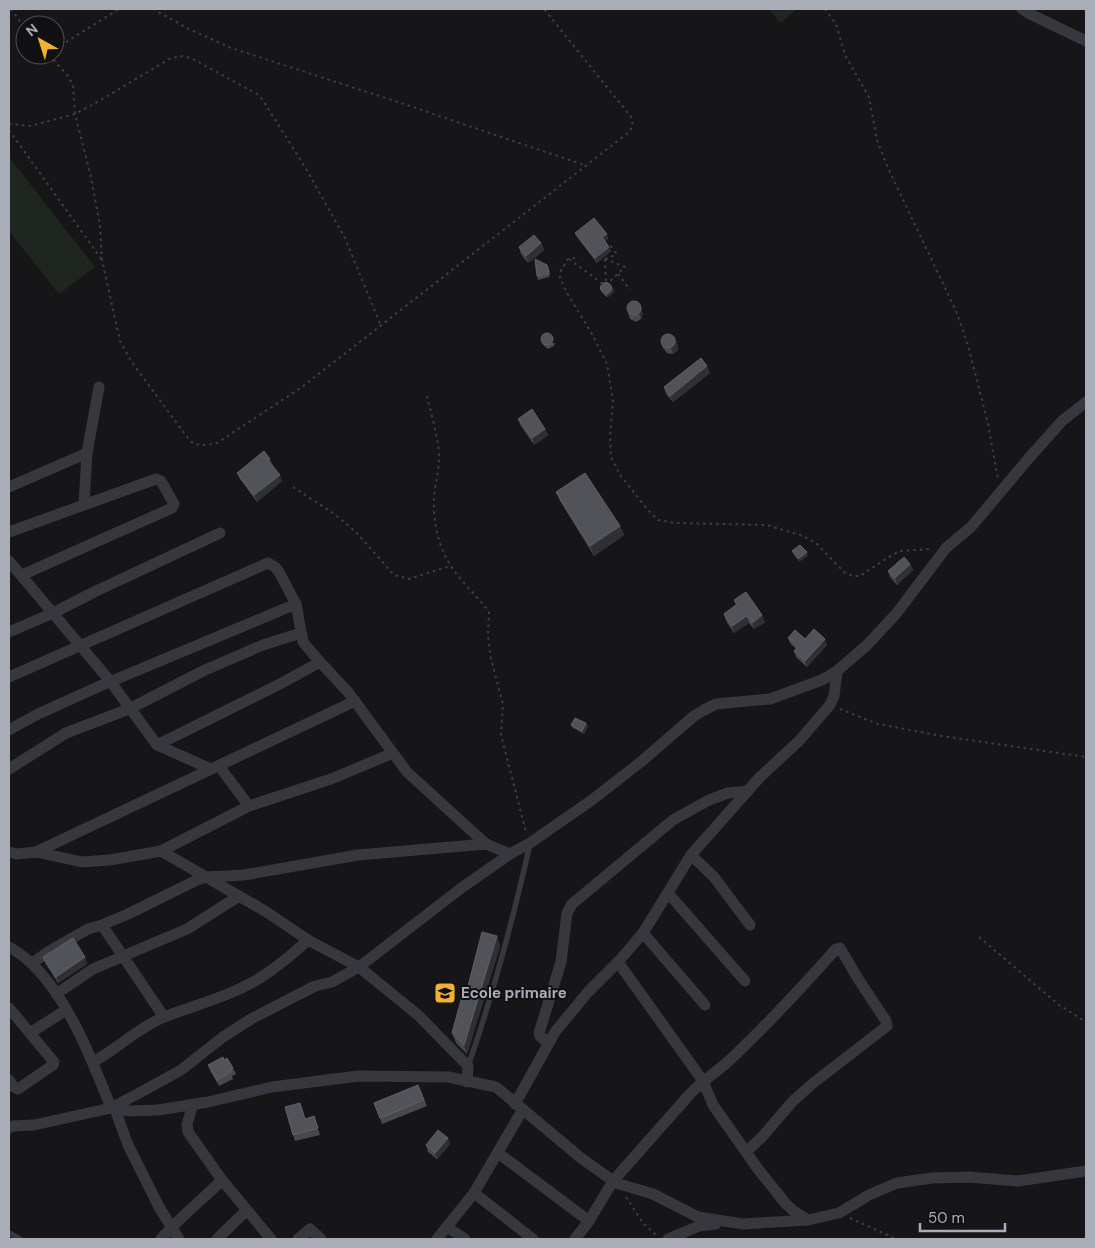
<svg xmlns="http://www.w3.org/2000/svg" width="1095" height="1248" font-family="'DM Sans',sans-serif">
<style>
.green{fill:#1e261f}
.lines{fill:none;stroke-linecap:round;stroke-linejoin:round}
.path{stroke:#3d3f44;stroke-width:2;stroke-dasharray:2.5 4;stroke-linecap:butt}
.lane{stroke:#37383d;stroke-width:5.5}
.street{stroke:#37383d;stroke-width:11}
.wall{fill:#47494d}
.shaded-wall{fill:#2f3033}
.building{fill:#525359;stroke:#5f6168}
.labels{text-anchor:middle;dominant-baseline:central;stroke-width:4;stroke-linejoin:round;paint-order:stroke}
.poi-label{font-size:15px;font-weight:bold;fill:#a8adb8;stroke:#111113;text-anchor:start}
</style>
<rect width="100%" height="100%" fill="#161618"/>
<g class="green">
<polygon points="768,9 797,9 781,23"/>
<polygon points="9,157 95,267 59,294 9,231"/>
</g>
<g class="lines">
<g class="path">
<polyline points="11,9 25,28"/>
<polyline points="153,9 187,28 231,48 401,103 587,166"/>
<polyline points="825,9 836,24 845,55 869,97 877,140 888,168 956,311 968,345 988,424 998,479"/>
<polyline points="55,49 119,9"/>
<path d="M49,55L67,75L73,85L75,114L91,177L100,226L102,260L120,341L131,361L190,441C199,447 206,445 217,443L302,387L629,132L633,126L631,117L544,9"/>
<polyline points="9,124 30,126 75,114 99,101 171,58 183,56 191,58 257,94 262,99 305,167 345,238 381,326"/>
<polyline points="9,130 102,260"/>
<polyline points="575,258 568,259 560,272 560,278 567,293 592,334 607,364 613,400 610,436 611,457 620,475 649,511 658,520 675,523 767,525 803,536 817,544 844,572 853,576 860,576 892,555 900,551 932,549"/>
<polyline points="569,259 603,284"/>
<polyline points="605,259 625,267 608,283"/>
<polyline points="605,259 615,255 616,253 608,243"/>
<polyline points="605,259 606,284"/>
<polyline points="618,274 630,290"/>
<path d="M427,396C431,414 437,433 439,452C440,468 435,483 434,498C433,515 436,535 443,551C452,574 474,592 489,612L488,635L491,659L503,704L501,735L526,832"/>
<polyline points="293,487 333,513 355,531 394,575 409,579 450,566"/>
<polyline points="840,709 878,724 942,736 1086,757"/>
<polyline points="979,937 1059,1005 1086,1022"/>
<polyline points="626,1197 643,1223 657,1236"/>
<polyline points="850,1218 896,1239"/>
</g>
<g class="lane">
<path d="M468,1066C494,993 513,919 530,844"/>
<polyline points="9,1233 20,1239"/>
</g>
<g class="street">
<polyline points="1022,9 1028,13 1086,41"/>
<polyline points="9,487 87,453"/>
<polyline points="84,504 87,453 99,387"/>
<polyline points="9,532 156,479 161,481 174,504 172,508 22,575"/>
<polyline points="9,561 110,681 157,745 280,684 320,662 348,692 407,772 486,844 358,855 244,875 206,877 197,880 128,914 102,925 88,929 51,950 32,963"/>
<polyline points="9,632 53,613 94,592 220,533"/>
<polyline points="9,677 268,563 275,567 279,572 296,604 303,642 320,662"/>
<polyline points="9,730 36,715 100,686 296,604"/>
<polyline points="157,745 211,769"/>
<polyline points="219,766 249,806"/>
<polyline points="9,769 66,733 129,709 205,670 263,645 301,633"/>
<polyline points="486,844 510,854"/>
<polyline points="161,851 249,806 331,779 393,753"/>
<polyline points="9,852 17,854 36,852 82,862 110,860 161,851 265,911 308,940 359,967 418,1015 468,1066 467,1082"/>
<polyline points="36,852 355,701"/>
<polyline points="691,855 714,877 750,925"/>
<polyline points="668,893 745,981"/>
<path d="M102,925L164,1017C195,1005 231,996 260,978C277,967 293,954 308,940"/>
<polyline points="643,933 705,1005"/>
<path d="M9,947C60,974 91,1057 111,1108"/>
<polyline points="618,962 703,1081 713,1105 758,1169 786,1204 795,1212 808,1220"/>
<polyline points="56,994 93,969 187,929 239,896"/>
<polyline points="9,1008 54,1062 53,1065 18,1089 14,1087 9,1080"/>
<polyline points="30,1033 66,1010"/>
<polyline points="548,1043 540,1036 539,1033 561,962 567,913 572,904 673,820 709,800 728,793 748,791"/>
<path d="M93,1062C118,1048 138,1028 164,1017"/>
<polyline points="193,1104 187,1124 188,1132 222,1180 271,1239"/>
<polyline points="515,1104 555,1032 588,992 618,962 643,933 691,855 760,777 799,741 830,705 834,696 837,671"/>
<polyline points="111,1108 130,1111 158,1110 208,1102 272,1087 358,1076 448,1077 496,1087 581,1158 616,1183 653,1194 698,1217 743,1224 808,1220 839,1213 869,1195 897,1183 932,1178 968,1177 1018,1181 1086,1171"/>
<polyline points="115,1109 128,1145 159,1207 179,1239"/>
<polyline points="9,1128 13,1126 34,1125 111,1108 143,1091 181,1070 223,1037 251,1019 315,986 332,982 359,967 460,889 510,854 530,843 592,800 642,761 694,716 704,710 716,704 770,699 822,680 837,671 867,645 896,614 946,548 971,527 1029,458 1062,421 1086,402"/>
<polyline points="498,1153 589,1221"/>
<polyline points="474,1193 533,1239"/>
<polyline points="447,1227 465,1239"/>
<path d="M161,1239C179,1218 202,1200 222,1180"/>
<polyline points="217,1239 247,1210"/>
<polyline points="298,1239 310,1229 321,1239"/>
<polyline points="437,1239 474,1193 523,1109"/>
<path d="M575,1239L589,1221L613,1181L690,1094C704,1079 720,1070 734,1056C770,1022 803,986 836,949L840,948L857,977L886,1021L887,1026L812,1084L792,1102L763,1136L746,1152"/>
<polyline points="668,1239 699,1226 716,1224"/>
</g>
</g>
<g class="wall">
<polygon points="575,233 608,238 605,241 611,251 597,263 577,237"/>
<polygon points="541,243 544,250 528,263 521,254 519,247"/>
<polygon points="547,265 550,274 549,277 538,280 537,276"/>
<polygon points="612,287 614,290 613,293 608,297 605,296 600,288"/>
<polygon points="628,313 643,313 641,319 636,322 630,319"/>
<polygon points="675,337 677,343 678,350 673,354 667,353 663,348 661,342"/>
<polygon points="542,342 555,343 554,346 548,349 543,345"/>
<polygon points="710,373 673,402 666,394 664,387"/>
<polygon points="518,419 545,429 548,435 534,445 521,426"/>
<polygon points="273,465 272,466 282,481 257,502 240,479 237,473"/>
<polygon points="556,492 620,526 624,535 594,556 560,501"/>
<polygon points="910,564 913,570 897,585 890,577 888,571"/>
<polygon points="734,600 765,622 754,629 749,623 734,633 726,621 724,614 736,605"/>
<polygon points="788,638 805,639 827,645 807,667 796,657 794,651 796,649 790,643"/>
<polygon points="586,723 588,726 584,734 573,728 571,725"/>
<polygon points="500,946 467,1054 456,1043 452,1033 467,990"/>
<polygon points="43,957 85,957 87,964 58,983 45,963"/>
<polygon points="224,1060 233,1068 236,1074 232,1076 233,1079 219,1086 211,1072 208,1065"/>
<polygon points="418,1085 427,1106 382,1124 374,1103"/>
<polygon points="300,1103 305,1119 314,1116 320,1135 295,1141 293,1135"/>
<polygon points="448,1138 450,1144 437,1159 428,1152 426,1145"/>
</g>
<g class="shaded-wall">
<polygon points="607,234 608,238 604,242 602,237"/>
<polygon points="541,243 544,250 528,263 526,256"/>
<polygon points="609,247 611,251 597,263 595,258"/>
<polygon points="612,287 614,290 613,293 608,297 607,294"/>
<polygon points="641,307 643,313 641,319 639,313"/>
<polygon points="675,337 677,343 678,350 673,354 671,348"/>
<polygon points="707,366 710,373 673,402 670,396"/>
<polygon points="545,429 548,435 534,445 532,438"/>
<polygon points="270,459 273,465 270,467 268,460"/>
<polygon points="280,475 282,481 257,502 254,495"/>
<polygon points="620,526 624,535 594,556 590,546"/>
<polygon points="807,552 808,556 799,562 798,559"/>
<polygon points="910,564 913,570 897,585 895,578"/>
<polygon points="762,615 765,622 754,629 752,623"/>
<polygon points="747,616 749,623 734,633 732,626"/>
<polygon points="825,639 827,645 807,667 805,661"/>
<polygon points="586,723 588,726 584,734 582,731"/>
<polygon points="497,936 500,946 467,1054 464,1045"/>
<polygon points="85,957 87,964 58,983 56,977"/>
<polygon points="448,1138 450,1144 437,1159 435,1153"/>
</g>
<g class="building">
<polygon points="594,218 607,234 602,237 609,247 595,258 575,233"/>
<polygon points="534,235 541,243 526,256 519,247"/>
<polygon points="535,259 547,265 549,271 548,274 537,276"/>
<circle cx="606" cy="288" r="5.5"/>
<circle cx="634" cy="308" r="7"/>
<circle cx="547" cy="339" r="6"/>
<circle cx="668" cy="341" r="7"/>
<polygon points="701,358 707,366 670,396 664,387"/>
<polygon points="532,409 545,429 532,438 518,419"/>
<polygon points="264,451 270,459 268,460 280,475 254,495 237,473"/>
<polygon points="585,473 620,526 590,546 556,492"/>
<polygon points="800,545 807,552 798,559 792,551"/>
<polygon points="904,557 910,564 895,578 888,571"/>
<polygon points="746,592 762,615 752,623 747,616 732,626 724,614 737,604 734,600"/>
<polygon points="814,629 825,639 805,661 794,651 798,647 788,638 795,630 805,639"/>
<polygon points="575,718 586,723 582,731 571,725"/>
<polygon points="482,932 497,936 464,1045 452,1033 464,989 467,990"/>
<polygon points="73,938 85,957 56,977 43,957"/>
<polygon points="223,1057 224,1060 227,1058 233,1068 230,1070 231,1072 217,1080 208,1065"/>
<polygon points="418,1085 424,1100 380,1118 374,1103"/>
<polygon points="300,1103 305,1119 314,1116 318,1128 293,1135 285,1107"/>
<polygon points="438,1130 448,1138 435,1153 426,1145"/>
</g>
<defs>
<g id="school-square" transform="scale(1.125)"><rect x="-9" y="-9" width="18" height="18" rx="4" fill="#f2b134" stroke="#111113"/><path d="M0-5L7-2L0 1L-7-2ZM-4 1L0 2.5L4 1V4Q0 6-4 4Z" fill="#111"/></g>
</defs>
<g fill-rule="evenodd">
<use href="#school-square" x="445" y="993"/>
</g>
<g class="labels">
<g class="poi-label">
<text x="461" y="993">Ecole primaire</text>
</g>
</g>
<rect width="1095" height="1248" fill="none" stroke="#a8adb8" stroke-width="20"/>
<g transform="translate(40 40) rotate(321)"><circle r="24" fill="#111113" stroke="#4d4f55"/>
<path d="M0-4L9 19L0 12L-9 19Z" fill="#f2b134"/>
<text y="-8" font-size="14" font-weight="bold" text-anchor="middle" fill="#a8adb8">N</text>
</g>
<path d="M920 1223v8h85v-8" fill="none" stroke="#a8adb8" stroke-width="2.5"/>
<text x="928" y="1223" font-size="15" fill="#a8adb8" stroke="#111113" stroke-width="4" paint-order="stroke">50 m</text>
</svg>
